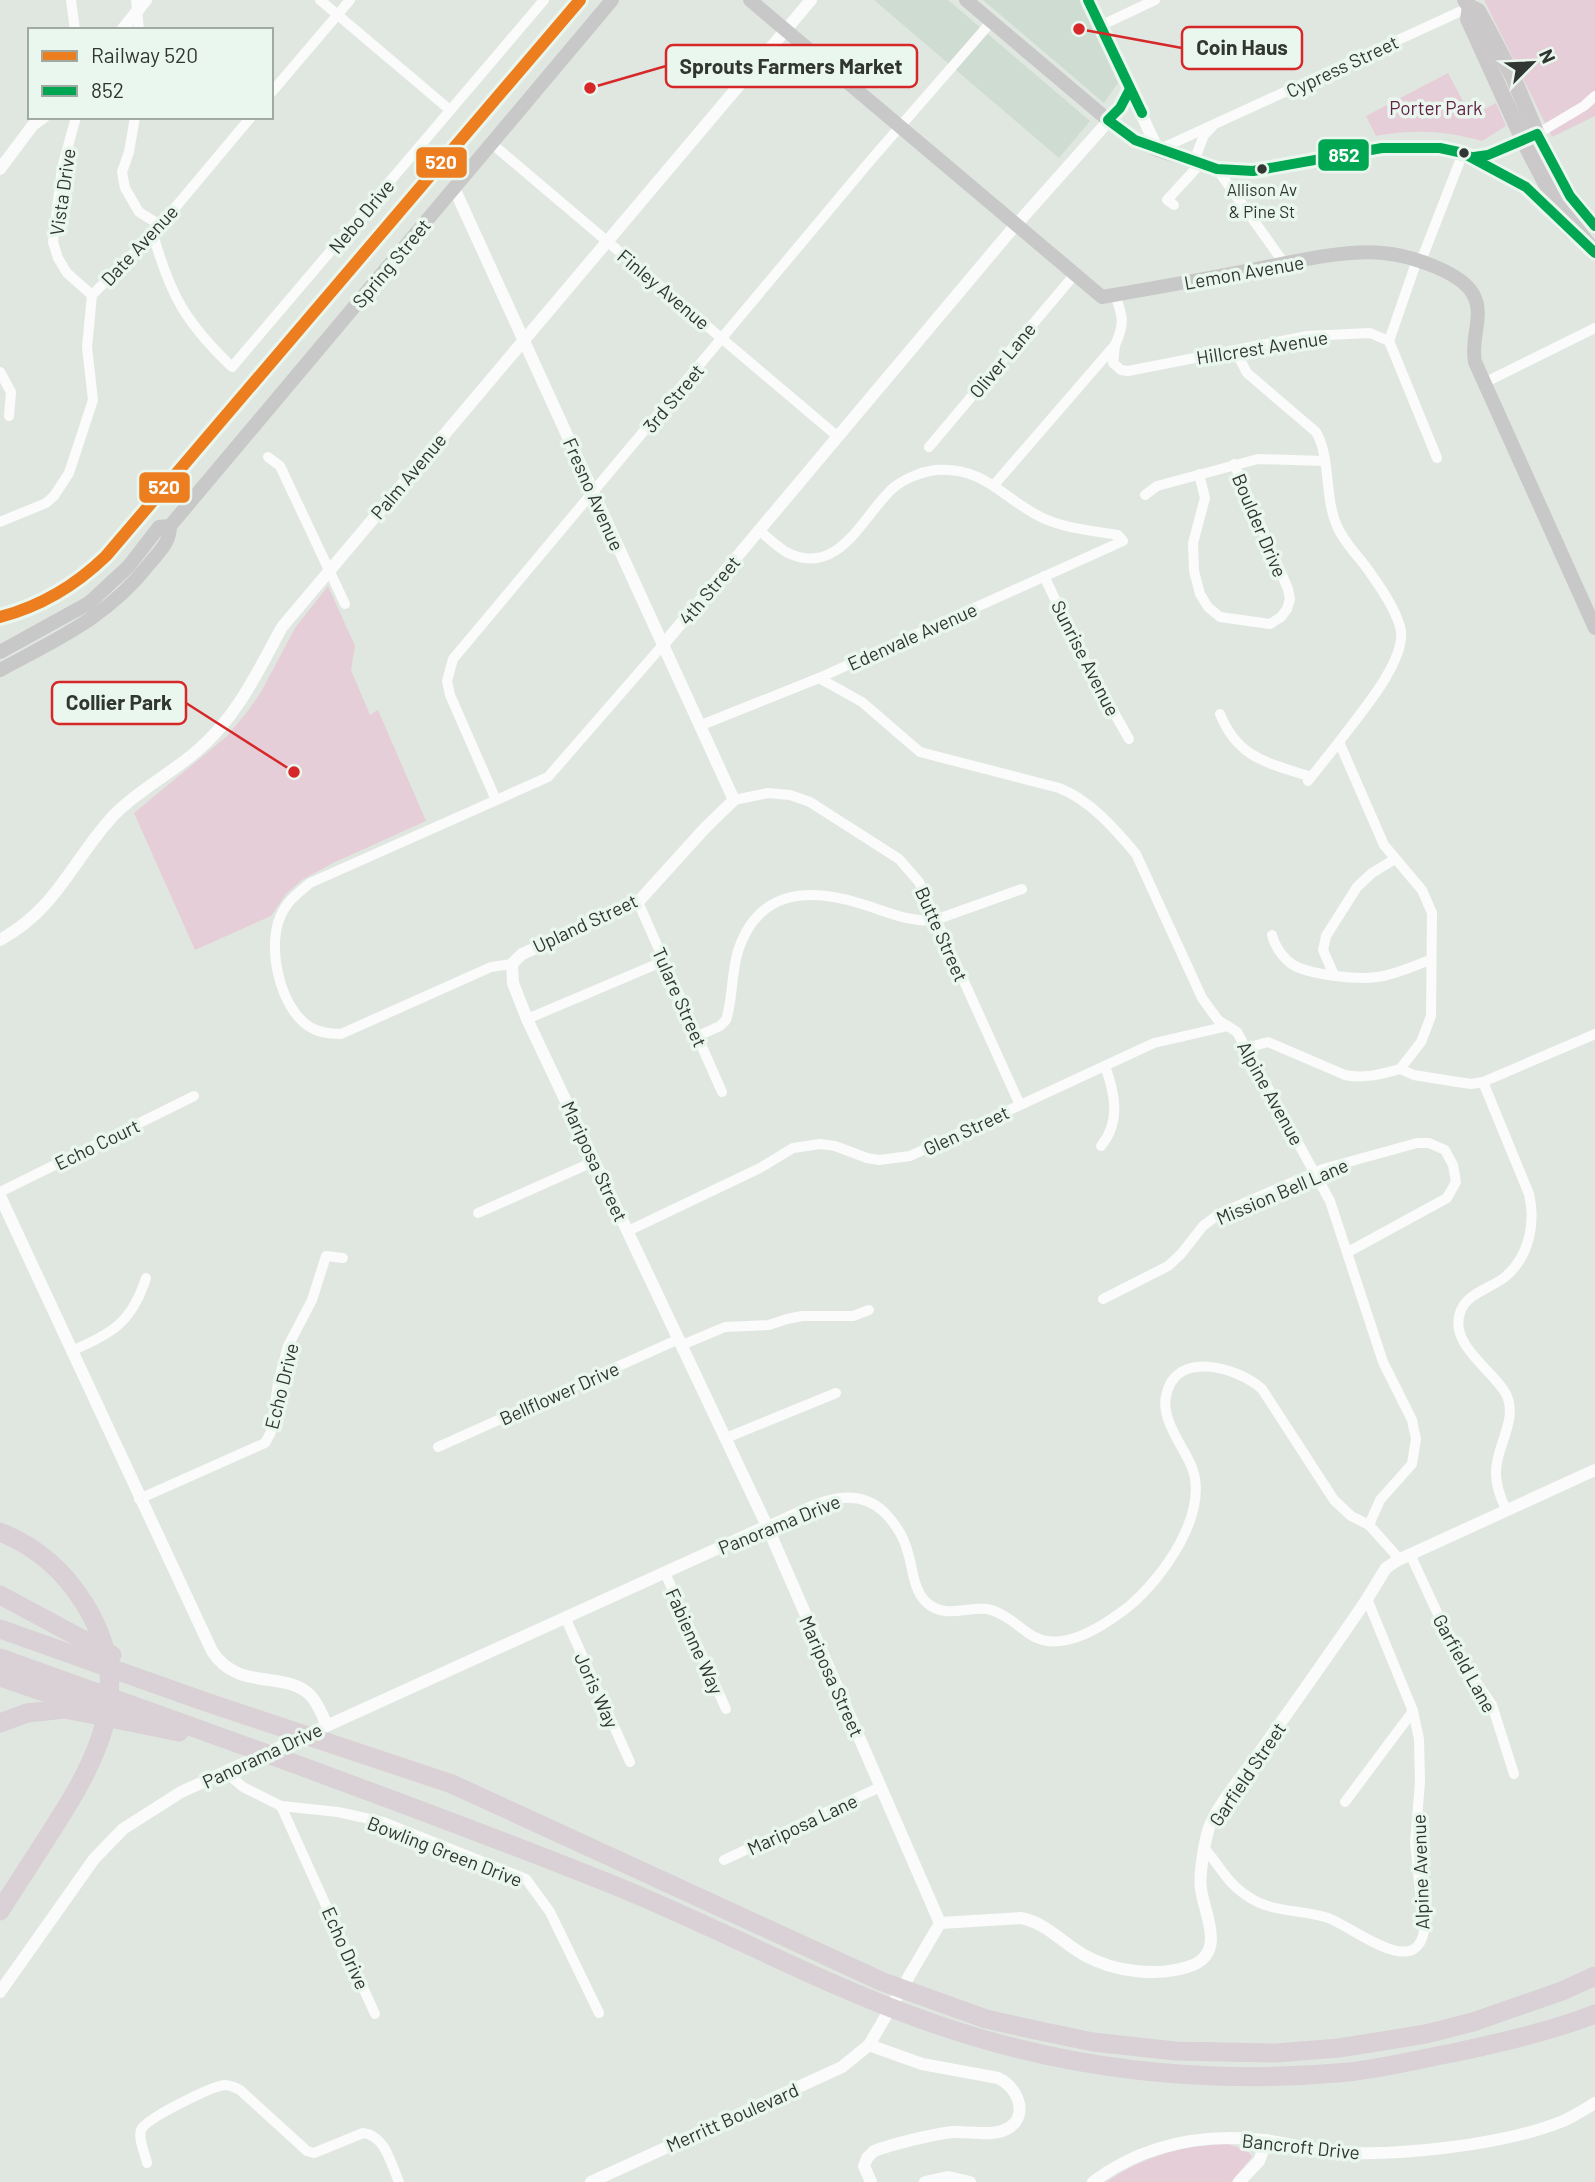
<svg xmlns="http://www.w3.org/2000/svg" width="1595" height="2182" font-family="Barlow,sans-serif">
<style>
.built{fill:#cedcd2}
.green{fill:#e6ced8}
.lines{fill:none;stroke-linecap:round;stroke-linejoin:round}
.minor{stroke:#fafbfa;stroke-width:10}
.tertiary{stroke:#fafbfa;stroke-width:12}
.secondary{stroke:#c7c8c7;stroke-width:14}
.primary{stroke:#cbc8c9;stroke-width:16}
.motorway{stroke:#d9d1d5;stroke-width:19}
.bus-1-casing{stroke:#eaf7ee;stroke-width:16}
.bus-1{stroke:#00a651;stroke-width:10}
.rail-1-casing{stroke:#eaf7ee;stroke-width:18}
.rail-1{stroke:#ec7e1f;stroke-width:12}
.bus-dot{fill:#313632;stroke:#eaf7ee;stroke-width:2.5}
.labels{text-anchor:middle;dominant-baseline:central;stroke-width:7;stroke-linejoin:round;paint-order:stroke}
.bus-label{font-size:17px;fill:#313632;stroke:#eaf7ee}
.street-label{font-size:19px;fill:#313632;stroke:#eaf7ee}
.park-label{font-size:19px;fill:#662349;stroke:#eaf7ee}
.leader{fill:none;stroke:#d62828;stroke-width:2.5}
.callout-dot{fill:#d62828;stroke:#eaf7ee;stroke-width:2.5}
.callout{fill:#eaf7ee;stroke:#d62828;stroke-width:2.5}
.callout-label{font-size:21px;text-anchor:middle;font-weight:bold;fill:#313632}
.line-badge{stroke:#eaf7ee;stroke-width:2.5}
.badge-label{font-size:19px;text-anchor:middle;font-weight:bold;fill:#fff}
</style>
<rect width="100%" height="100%" fill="#e0e7e1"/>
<g class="built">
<polygon points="874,0 948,0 1090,121 1059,158"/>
<polygon points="983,0 1080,0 1118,83 1104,103"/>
</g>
<g class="green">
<polygon points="1484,0 1595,0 1595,116 1552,137"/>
<path d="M1448,73L1471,116L1496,103L1506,126L1482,141C1445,131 1415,129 1376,136L1366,116Z"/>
<polygon points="328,586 355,646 351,670 370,715 378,710 426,821 333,863 302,880 286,894 271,916 195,950 134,813 226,737 247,712 261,692 295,628"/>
<path d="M1227,2144L1247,2150L1252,2157L1231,2182H1106C1143,2157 1182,2145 1227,2144Z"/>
</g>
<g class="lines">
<g class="minor">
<polyline points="71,0 75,30"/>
<polyline points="136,0 139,30"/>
<polyline points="320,0 450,110"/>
<polyline points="1100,26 1155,0"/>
<polyline points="271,93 350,0"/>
<polyline points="76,117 62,168 53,242 58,258 67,273 92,295"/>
<polyline points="135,117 129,152 122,172 125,188 139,212 160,225"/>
<polyline points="1537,134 1584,106 1595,96"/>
<polyline points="491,143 837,436"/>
<polyline points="1158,150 1470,7"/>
<polyline points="1194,161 1204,135 1212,127"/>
<polyline points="1217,169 1284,263"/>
<polyline points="1174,205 1167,200 1201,163"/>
<path d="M153,234C170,295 186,323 232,367L544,0"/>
<polyline points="1421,261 1463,153"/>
<polyline points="1389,341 1417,260"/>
<polyline points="1115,345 1113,363 1121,370 1128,371 1307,336 1370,333 1389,341 1437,458"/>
<path d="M1235,350L1247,373L1316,432C1331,457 1324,497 1337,526C1345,545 1360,557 1371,574C1381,588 1398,614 1401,631C1405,663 1358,716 1339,742L1384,845L1422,890L1432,913L1431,1016L1421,1042L1400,1069"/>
<polyline points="0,372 11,392 9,416"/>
<polyline points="1484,383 1595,328"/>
<polyline points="929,447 1075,274"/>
<polyline points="268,457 280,466 345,604"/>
<polyline points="1199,474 1205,498 1193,543 1194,571 1200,594 1208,607 1220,617 1270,624 1281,617 1287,609 1290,599 1288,589 1234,464"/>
<path d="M994,485L1115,345C1125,324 1123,316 1115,295"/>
<polyline points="1145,495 1157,486 1258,459 1324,461"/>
<polyline points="0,522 46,503 54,496 69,473 93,400 87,347 92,295 153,234 251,117"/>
<polyline points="1044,576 1083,658 1129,739"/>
<path d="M819,678L862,702L920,752L1059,788C1089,799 1116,830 1136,854L1202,998L1218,1020L1237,1032L1330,1201L1383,1362L1412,1420L1416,1439L1412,1464L1380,1500L1369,1525"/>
<path d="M1220,714C1238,759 1269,763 1311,777"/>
<path d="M699,726L819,678L1123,541L1118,535C1094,531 1068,529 1045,519C1004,501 987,466 935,470C921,472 903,479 892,489C862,517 839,577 788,553C777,547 768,537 758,530"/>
<polyline points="1308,781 1339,742"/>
<polyline points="496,800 450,695 447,681 453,659 870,161 992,21"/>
<polyline points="734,800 768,793 790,795 810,802 899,859 919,882 1020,1105"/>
<polyline points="638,902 722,1092"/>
<path d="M1272,935C1275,947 1284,960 1295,966C1313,975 1357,980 1377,977C1395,975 1413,966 1430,960"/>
<path d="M512,964L491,967L341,1034C330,1034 319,1033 310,1027C280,1009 266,946 281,915C287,901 299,892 310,883L548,777L662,646"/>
<polyline points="1334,975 1323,950 1326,936 1357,887 1372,873 1395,859"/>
<polyline points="527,1019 664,961"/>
<path d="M698,1036L720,1026L726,1020C733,999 731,974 738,951C758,890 807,887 862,904C885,911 910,923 935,920L1022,889"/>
<path d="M1246,1048L1268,1042L1345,1075C1365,1079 1381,1074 1400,1069L1414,1075L1451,1081L1471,1084L1483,1082L1595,1034"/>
<path d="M1483,1082L1529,1194C1536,1223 1529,1257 1505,1277C1490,1289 1466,1293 1460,1313C1449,1345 1494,1371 1506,1394C1519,1420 1495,1447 1496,1473C1496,1486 1500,1497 1506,1509"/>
<path d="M1101,1146C1121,1122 1115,1093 1105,1066"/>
<polyline points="0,1192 194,1096"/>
<polyline points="478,1213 595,1161"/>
<polyline points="628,1231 760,1168 793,1148 820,1144 835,1146 867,1158 879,1160 910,1156 1154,1043 1228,1026"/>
<polyline points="1103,1299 1168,1266 1181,1254 1203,1226 1219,1214 1323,1169 1417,1143 1429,1143 1445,1150 1453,1165 1456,1182 1447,1198 1348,1252"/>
<polyline points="682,1345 725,1327 769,1325 787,1319 802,1316 853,1316 869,1310"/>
<path d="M71,1351C112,1334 132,1322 146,1278"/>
<polyline points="726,1438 836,1393"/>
<polyline points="438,1447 679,1339"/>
<polyline points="139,1499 265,1443 271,1432 278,1383 288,1346 312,1300 326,1256 343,1258"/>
<path d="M767,1526C804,1511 849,1479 884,1512C895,1523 904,1537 908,1553C913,1569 913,1589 926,1602C944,1619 965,1607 987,1609C1002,1612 1016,1624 1028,1633C1059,1656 1102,1627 1128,1607C1163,1578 1211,1512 1191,1465C1182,1445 1161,1419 1166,1396C1175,1349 1237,1367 1262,1389L1334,1500L1351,1516L1369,1525L1395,1554L1398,1560"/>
<polyline points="1410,1554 1454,1649 1492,1705 1514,1774"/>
<polyline points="665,1573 726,1709"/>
<polyline points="565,1617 630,1762"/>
<polyline points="225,1772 243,1787 281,1806 338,1812 383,1822 526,1879 550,1912 599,2013"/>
<polyline points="1345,1802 1413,1711"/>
<polyline points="281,1806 375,2014"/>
<path d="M1205,1849C1224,1871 1226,1883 1252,1899C1273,1912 1302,1910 1325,1917C1349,1923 1415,1982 1424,1931L1415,1843L1420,1782L1419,1739L1413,1711L1367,1599"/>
<polyline points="724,1860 880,1787"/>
<path d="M147,2163C145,2153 138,2140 141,2130C146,2118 211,2087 224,2085C231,2085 234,2087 240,2090L307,2151L314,2153L363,2133C385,2135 391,2164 399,2182"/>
</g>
<g class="tertiary">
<polyline points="1088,0 1158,150"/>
<polyline points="122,30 146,0"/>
<polyline points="0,169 33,125 44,117"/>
<polyline points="454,188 734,800 706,827 638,902 522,954 512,964 513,983 527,1019 767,1526 940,1923"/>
<polyline points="662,646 1008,234 1120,108 1130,89"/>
<path d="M0,940C59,907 72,860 114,815C138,790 172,773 198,750C237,717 258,671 282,627L811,0"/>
<path d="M0,1196L212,1651C238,1692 285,1670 310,1695C318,1703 322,1715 327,1725"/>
<path d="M940,1923L1021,1918C1047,1923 1062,1943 1084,1955C1114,1972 1160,1978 1193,1965C1226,1951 1204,1913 1201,1889C1199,1876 1204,1845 1208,1831C1214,1809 1243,1775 1257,1756C1294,1704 1331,1652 1367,1599L1386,1568L1398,1560L1595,1470"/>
<polyline points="0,1992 94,1859 123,1829 181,1792 767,1526"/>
<path d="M869,2045L922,2064L998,2078C1020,2088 1031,2121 1002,2131C988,2136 968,2131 953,2132C934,2134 892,2144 874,2151L867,2158L864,2166L871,2182"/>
<polyline points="591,2182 842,2067 869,2045 940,1923"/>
<polyline points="925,2182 948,2177 970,2182"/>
<path d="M1093,2182C1144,2144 1201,2133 1264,2140C1287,2143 1309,2150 1332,2152C1395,2157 1504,2145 1563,2121C1574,2116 1585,2109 1595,2103"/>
<polyline points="1239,2182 1259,2161 1267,2140"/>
</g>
<g class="secondary">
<path d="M750,0L1102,297C1154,288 1205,279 1256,269C1293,262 1346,249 1383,253C1408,255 1460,271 1473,294C1485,315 1470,338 1475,362L1595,628"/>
<polyline points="966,0 1108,120 1135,140 1158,150 1217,169 1253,171 1382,148 1440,148 1474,157 1526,187 1572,233"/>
<polyline points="1474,157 1488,155 1532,136"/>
<polyline points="0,652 89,603 128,567 159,527 170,526"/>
<path d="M0,670C59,638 108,617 150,563C160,551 170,542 170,526L612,0"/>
</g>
<g class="primary">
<polyline points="1465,0 1470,7 1478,11 1488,29 1513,77 1537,134 1570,196 1595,226"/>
<polyline points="1470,7 1468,19 1523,140 1557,205 1595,253"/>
</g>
<g class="motorway">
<path d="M0,1532C35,1546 64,1571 84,1603C137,1686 99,1757 52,1830C35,1857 17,1884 0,1911"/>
<polyline points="0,1595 112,1655"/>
<polyline points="0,1629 203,1701 452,1784 883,1982 986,2019 1040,2031 1093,2042 1175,2051 1276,2053 1339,2048 1426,2034 1473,2022 1562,1991 1595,1976"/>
<path d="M0,1658C201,1730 402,1801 601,1880C708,1922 810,1979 918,2018C1057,2069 1201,2086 1349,2072C1385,2068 1421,2059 1457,2052C1503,2042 1551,2031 1595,2014"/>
<polyline points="0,1677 41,1691 116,1711"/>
<polyline points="0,1723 27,1713 65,1709 179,1732"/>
</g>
<g class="bus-1-casing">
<g id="bus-1">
<polyline points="1088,0 1142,113"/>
<polyline points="1130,89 1120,108 1108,120 1135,140 1217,169 1253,171 1382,148 1440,148 1463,153 1526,187 1595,253"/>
<polyline points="1474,157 1488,155 1537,134 1570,196 1595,226"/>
</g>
</g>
<use href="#bus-1" class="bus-1"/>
<g class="rail-1-casing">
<path id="rail-1" d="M0,617C42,606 75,586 106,556L580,0"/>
</g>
<use href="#rail-1" class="rail-1"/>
</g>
<g class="bus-dot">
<circle cx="1464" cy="153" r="6"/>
<circle cx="1262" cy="169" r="6"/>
</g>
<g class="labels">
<g class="bus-label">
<text x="1262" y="189">Allison Av<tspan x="1262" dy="22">&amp; Pine St</tspan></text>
</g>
<g class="street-label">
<text transform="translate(1342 66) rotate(-25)">Cypress Street</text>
<text transform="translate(62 192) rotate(-82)">Vista Drive</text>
<text transform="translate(361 216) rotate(-50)">Nebo Drive</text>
<text transform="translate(139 245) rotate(-47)">Date Avenue</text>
<text transform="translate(391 263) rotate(-50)">Spring Street</text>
<text transform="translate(1244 272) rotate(-10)">Lemon Avenue</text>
<text transform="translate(664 289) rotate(40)">Finley Avenue</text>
<text transform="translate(1262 347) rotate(-9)">Hillcrest Avenue</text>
<text transform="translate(1002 360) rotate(-50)">Oliver Lane</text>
<text transform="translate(673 398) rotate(-50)">3rd Street</text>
<text transform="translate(408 476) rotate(-50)">Palm Avenue</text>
<text transform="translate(594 494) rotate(66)">Fresno Avenue</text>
<text transform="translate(1260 525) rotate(67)">Boulder Drive</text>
<text transform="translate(709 590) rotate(-50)">4th Street</text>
<text transform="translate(912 636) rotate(-24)">Edenvale Avenue</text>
<text transform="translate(1086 658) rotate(63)">Sunrise Avenue</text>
<text transform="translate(585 923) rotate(-25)">Upland Street</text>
<text transform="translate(942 934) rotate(66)">Butte Street</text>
<text transform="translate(680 997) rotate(66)">Tulare Street</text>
<text transform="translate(1271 1093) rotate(61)">Alpine Avenue</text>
<text transform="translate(966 1130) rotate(-25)">Glen Street</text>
<text transform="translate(97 1144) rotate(-26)">Echo Court</text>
<text transform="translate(595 1161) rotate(65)">Mariposa Street</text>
<text transform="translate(1282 1191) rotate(-23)">Mission Bell Lane</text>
<text transform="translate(281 1386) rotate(-76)">Echo Drive</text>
<text transform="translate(559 1393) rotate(-24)">Bellflower Drive</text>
<text transform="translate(779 1524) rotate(-22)">Panorama Drive</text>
<text transform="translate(695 1641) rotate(66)">Fabienne Way</text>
<text transform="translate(1465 1663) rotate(61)">Garfield Lane</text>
<text transform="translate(832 1676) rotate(66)">Mariposa Street</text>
<text transform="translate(597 1690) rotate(66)">Joris Way</text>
<text transform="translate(262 1755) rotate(-25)">Panorama Drive</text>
<text transform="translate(1247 1774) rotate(-56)">Garfield Street</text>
<text transform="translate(802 1824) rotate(-25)">Mariposa Lane</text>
<text transform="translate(445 1851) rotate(21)">Bowling Green Drive</text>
<text transform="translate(1420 1872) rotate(-92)">Alpine Avenue</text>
<text transform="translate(346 1948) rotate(66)">Echo Drive</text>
<text transform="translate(732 2117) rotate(-24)">Merritt Boulevard</text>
<text transform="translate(1301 2146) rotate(6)">Bancroft Drive</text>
</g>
<g class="park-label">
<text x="1436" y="107">Porter Park</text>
</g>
</g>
<path class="leader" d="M1079 29L1182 48M590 88L666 66M294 772L186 703"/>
<g class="callout-dot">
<circle cx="1079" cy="29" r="7"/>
<circle cx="590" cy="88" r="7"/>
<circle cx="294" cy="772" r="7"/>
</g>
<g class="callout">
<rect x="1182" y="27" width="120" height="42" rx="7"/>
<rect x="666" y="45" width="251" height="42" rx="7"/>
<rect x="52" y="682" width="134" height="42" rx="7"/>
</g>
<g class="callout-label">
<text x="1242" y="55">Coin Haus</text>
<text x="791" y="74">Sprouts Farmers Market</text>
<text x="119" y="710">Collier Park</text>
</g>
<g class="line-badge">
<rect x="1317" y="138" width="53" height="34" rx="7" fill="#00a651"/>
<rect x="415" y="146" width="53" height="33" rx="7" fill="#ec7e1f"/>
<rect x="138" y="471" width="53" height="33" rx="7" fill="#ec7e1f"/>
</g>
<g class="badge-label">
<text x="1344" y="162">852</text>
<text x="441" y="169">520</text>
<text x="164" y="494">520</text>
</g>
<rect x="28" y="28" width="245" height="91" fill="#eaf7ee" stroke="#a0aaa3" stroke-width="2"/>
<rect x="42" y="51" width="35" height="10" fill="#ec7e1f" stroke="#a0aaa3" stroke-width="2"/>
<text x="91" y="63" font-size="21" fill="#313632">Railway 520</text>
<rect x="42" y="86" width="35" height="10" fill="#00a651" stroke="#a0aaa3" stroke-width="2"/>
<text x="91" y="98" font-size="21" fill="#313632">852</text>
<g transform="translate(1532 63) rotate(66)" stroke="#eaf7ee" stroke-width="5" paint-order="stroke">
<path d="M0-5L12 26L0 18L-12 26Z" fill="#313632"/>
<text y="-10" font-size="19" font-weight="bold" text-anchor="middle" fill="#313632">N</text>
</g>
</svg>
